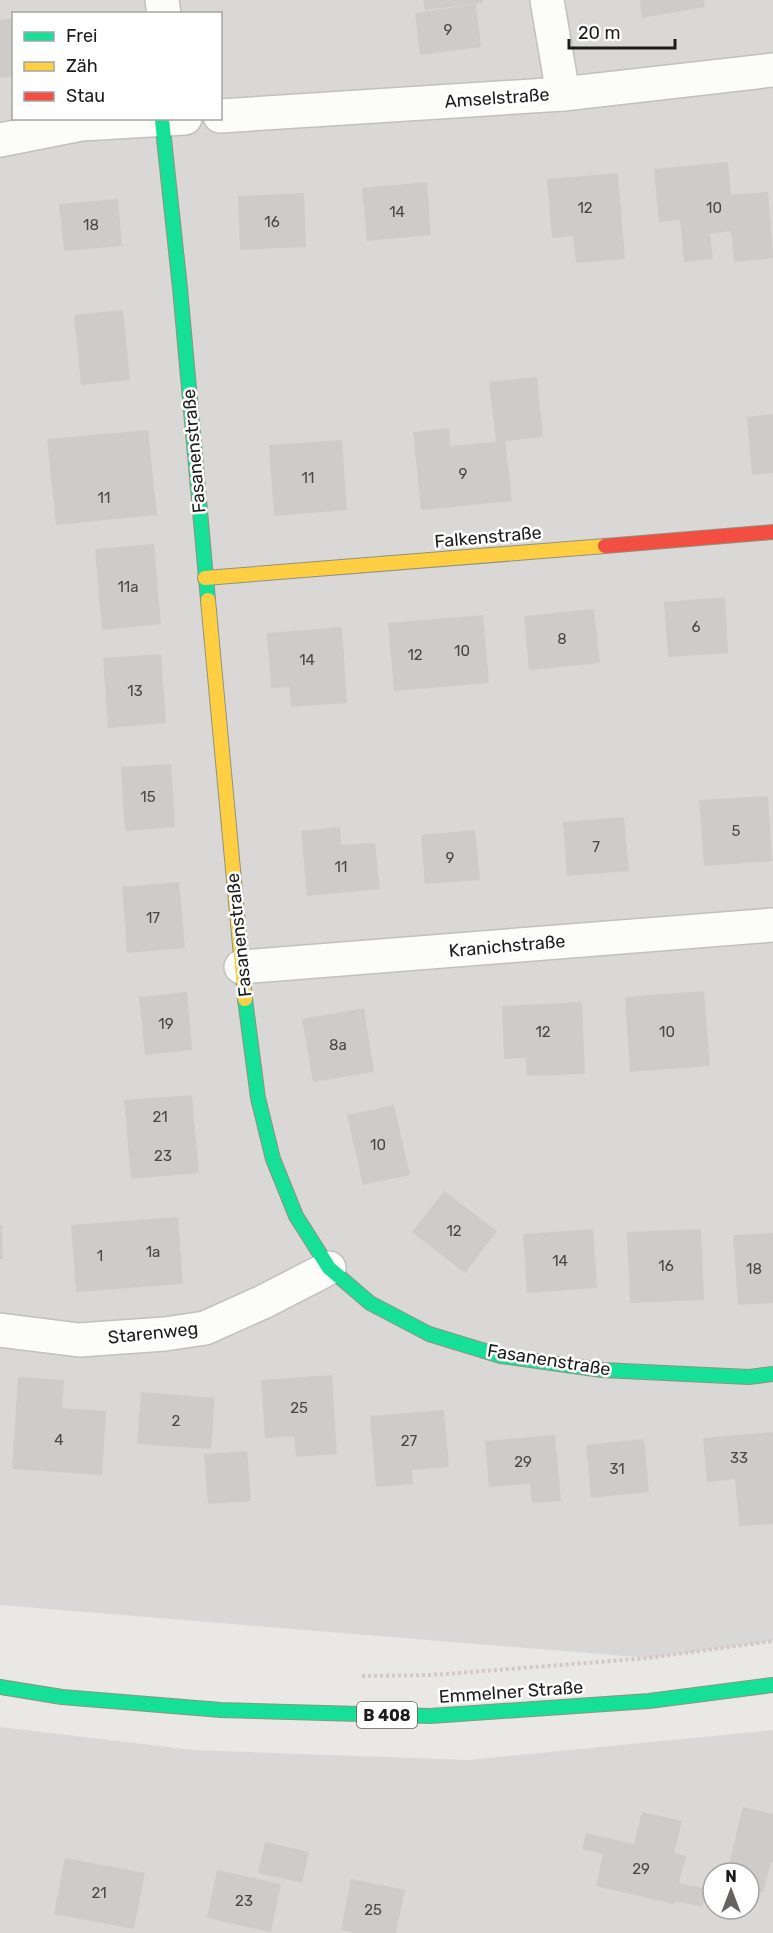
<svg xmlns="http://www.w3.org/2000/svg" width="773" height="1933" font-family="Rubik,sans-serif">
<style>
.residential{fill:#d9d8d6;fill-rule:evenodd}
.building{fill:#ceccca}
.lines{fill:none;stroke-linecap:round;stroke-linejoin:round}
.street-casing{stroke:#c1c0bf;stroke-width:36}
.fast-casing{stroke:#91927f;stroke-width:16}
.slow-casing{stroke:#91927f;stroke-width:16}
.jam-casing{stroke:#91927f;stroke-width:16}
.path{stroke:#d4c7c6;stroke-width:4;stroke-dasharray:3 3;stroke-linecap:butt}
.street{stroke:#fcfcfb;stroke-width:33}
.fast{stroke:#16e098;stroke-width:14}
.slow{stroke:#ffcf43;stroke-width:14}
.jam{stroke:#f24e42;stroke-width:14}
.labels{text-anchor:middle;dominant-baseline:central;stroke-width:5;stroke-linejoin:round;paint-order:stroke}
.number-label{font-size:15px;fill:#484848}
.shield{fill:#fff;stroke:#606060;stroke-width:1.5}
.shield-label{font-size:16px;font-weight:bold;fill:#1c1c1c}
.street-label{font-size:18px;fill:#1c1c1c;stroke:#fff}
</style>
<rect width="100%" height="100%" fill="#eae8e5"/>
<g class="residential">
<path d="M0,0H773V1641L649,1658L0,1605ZM14,14H220V118H14Z"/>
<path d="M0,1727L193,1750L468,1760L773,1730V1933H0ZM713,1873H749V1909H713Z"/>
</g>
<g class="building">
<polygon points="423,0 482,0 483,3 425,10"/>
<polygon points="640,0 704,0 705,7 642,18"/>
<polygon points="476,4 481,47 420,55 415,13"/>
<polygon points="14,18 14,76 0,78 0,20"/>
<polygon points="728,162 731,195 768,192 773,258 734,262 731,231 710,234 713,259 684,262 680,220 659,222 654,169"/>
<polygon points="618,173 625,259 576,263 573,236 552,238 547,179"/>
<polygon points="427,182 431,235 367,241 362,188"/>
<polygon points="304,193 306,247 240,250 238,196"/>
<polygon points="118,199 122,246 64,251 59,204"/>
<polygon points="123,310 130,380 81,385 74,315"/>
<polygon points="537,377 543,437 505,441 512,501 421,510 413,432 449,428 450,446 496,442 489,382"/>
<polygon points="773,414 773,473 752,475 747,417"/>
<polygon points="148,430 157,515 56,525 47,439"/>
<polygon points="342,440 347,510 274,516 269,445"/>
<polygon points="154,544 161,624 102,630 95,549"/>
<polygon points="725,597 728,653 668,657 664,602"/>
<polygon points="594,609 600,663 529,670 524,616"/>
<polygon points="483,615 489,683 394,691 388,623"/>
<polygon points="342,627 347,703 291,707 289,687 271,688 267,633"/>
<polygon points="161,654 166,723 108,728 103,658"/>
<polygon points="171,764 175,827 125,831 121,767"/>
<polygon points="768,796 772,861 704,866 699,800"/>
<polygon points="624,817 629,871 567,876 563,822"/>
<polygon points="340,827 341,845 375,843 380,889 307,896 301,831"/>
<polygon points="475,830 480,880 425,884 421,835"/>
<polygon points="179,882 185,948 127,953 122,887"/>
<polygon points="704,991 710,1066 630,1072 625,997"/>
<polygon points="187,992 192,1050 145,1055 139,997"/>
<polygon points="582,1002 585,1074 527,1076 526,1058 504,1059 502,1006"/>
<polygon points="364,1008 374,1072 313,1082 302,1019"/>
<polygon points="192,1095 199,1173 131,1179 124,1100"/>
<polygon points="394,1105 410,1175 363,1185 347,1115"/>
<polygon points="444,1191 497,1231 465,1273 412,1232"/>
<polygon points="178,1217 183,1284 76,1292 71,1225"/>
<polygon points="0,1225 2,1225 3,1259 0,1259"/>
<polygon points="593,1229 597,1288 527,1293 523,1234"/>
<polygon points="701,1229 704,1300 630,1303 627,1232"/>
<polygon points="773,1233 773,1303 738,1305 733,1235"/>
<polygon points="332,1375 337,1454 296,1457 294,1436 265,1438 261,1380"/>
<polygon points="18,1377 64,1380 62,1408 106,1411 102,1475 12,1469"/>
<polygon points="141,1392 215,1398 211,1449 137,1444"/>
<polygon points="444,1410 449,1467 412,1470 413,1484 376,1487 370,1416"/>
<polygon points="773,1432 773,1524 739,1526 735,1479 707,1482 703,1438"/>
<polygon points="555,1435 561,1501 532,1503 530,1484 489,1487 485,1441"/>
<polygon points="644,1439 649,1492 591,1498 586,1445"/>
<polygon points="247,1451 251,1501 208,1504 204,1454"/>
<polygon points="743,1807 773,1814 773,1863 771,1862 763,1893 749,1890 749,1873 727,1873"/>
<polygon points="642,1812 682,1821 674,1853 686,1856 679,1883 707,1889 702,1907 675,1901 674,1904 596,1886 603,1854 582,1849 586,1833 634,1844"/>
<polygon points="265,1842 309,1852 302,1883 258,1873"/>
<polygon points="65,1858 145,1873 134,1929 54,1914"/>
<polygon points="217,1870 281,1884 271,1932 207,1918"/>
<polygon points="351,1879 405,1890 396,1933 355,1933 341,1930"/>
</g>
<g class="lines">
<g class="street-casing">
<g id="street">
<polyline points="162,0 164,14"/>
<polyline points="547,0 563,94"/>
<polyline points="220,116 563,94 773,70"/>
<polyline points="0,140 81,124 185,118"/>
<polyline points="241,967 773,925"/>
<polyline points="0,1330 79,1340 165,1334 205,1328 263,1302 329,1268"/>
</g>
</g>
<g class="fast-casing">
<g id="fast">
<polyline points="162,120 180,288 208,600"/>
<polyline points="245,999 258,1098 273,1159 296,1216 329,1268 370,1303 429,1334 501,1356 602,1370 749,1377 773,1374"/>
<polyline points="0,1687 62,1697 221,1710 430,1716 649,1701 773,1685"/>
</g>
</g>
<g class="slow-casing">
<g id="slow">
<polyline points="205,578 605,546"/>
<polyline points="208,600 245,999"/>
</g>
</g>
<g class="jam-casing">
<polyline id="jam" points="605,546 773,532"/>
</g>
<polyline class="path" points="362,1676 432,1675 649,1658 773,1641"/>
<use href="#street" class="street"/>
<use href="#fast" class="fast"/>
<use href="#slow" class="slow"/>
<use href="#jam" class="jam"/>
</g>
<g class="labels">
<g class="number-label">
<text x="448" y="30">9</text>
<text x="585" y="208">12</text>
<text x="714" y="208">10</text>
<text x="397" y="212">14</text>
<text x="272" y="222">16</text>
<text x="91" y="225">18</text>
<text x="463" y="474">9</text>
<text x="308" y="478">11</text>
<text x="104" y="498">11</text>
<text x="128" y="587">11a</text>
<text x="696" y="627">6</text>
<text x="562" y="639">8</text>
<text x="462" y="651">10</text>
<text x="415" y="655">12</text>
<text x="307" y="660">14</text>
<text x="135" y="691">13</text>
<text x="148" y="797">15</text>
<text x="736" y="831">5</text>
<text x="596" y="847">7</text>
<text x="450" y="858">9</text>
<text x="341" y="867">11</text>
<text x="153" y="918">17</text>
<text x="166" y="1024">19</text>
<text x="543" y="1032">12</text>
<text x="667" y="1032">10</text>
<text x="338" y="1045">8a</text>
<text x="160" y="1117">21</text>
<text x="378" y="1145">10</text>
<text x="163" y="1156">23</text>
<text x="454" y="1231">12</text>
<text x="153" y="1252">1a</text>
<text x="100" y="1256">1</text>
<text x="560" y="1261">14</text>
<text x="666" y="1266">16</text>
<text x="754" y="1269">18</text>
<text x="299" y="1408">25</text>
<text x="176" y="1421">2</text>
<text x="59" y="1440">4</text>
<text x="409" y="1441">27</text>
<text x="739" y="1458">33</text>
<text x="523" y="1462">29</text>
<text x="617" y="1469">31</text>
<text x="641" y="1869">29</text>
<text x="99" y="1893">21</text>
<text x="244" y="1901">23</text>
<text x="373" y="1910">25</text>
</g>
<rect class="shield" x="357" y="1702" width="60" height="26" rx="4.5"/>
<g class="shield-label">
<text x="387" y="1715">B 408</text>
</g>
<g class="street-label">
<text transform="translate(497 98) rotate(-4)">Amselstraße</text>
<text transform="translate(194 451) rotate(-95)">Fasanenstraße</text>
<text transform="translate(488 537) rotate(-5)">Falkenstraße</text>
<text transform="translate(239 935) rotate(-96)">Fasanenstraße</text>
<text transform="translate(507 946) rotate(-5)">Kranichstraße</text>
<text transform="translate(153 1333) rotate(-6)">Starenweg</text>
<text transform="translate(549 1360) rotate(9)">Fasanenstraße</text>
<text transform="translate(511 1692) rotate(-4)">Emmelner Straße</text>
</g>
</g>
<rect x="12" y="12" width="210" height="108" fill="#ffffff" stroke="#a4a4a4" stroke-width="1.5"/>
<rect x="24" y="32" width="30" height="9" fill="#16e098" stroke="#a4a4a4" stroke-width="1.5"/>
<text x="66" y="42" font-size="18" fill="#1c1c1c">Frei</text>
<rect x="24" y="62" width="30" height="9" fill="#ffcf43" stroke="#a4a4a4" stroke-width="1.5"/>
<text x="66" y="72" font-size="18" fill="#1c1c1c">Zäh</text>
<rect x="24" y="92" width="30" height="9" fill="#f24e42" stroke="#a4a4a4" stroke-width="1.5"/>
<text x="66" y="102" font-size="18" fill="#1c1c1c">Stau</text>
<g transform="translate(731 1891)"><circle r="28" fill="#ffffff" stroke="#a4a4a4" stroke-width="1.5"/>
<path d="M0-4.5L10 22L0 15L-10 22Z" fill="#646362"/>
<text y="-9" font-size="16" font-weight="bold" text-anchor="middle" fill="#1c1c1c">N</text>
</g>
<path d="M569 39v9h106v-9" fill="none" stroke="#1c1c1c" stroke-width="3"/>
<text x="578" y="39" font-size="18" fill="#1c1c1c" stroke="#ffffff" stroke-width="4.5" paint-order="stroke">20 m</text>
</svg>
